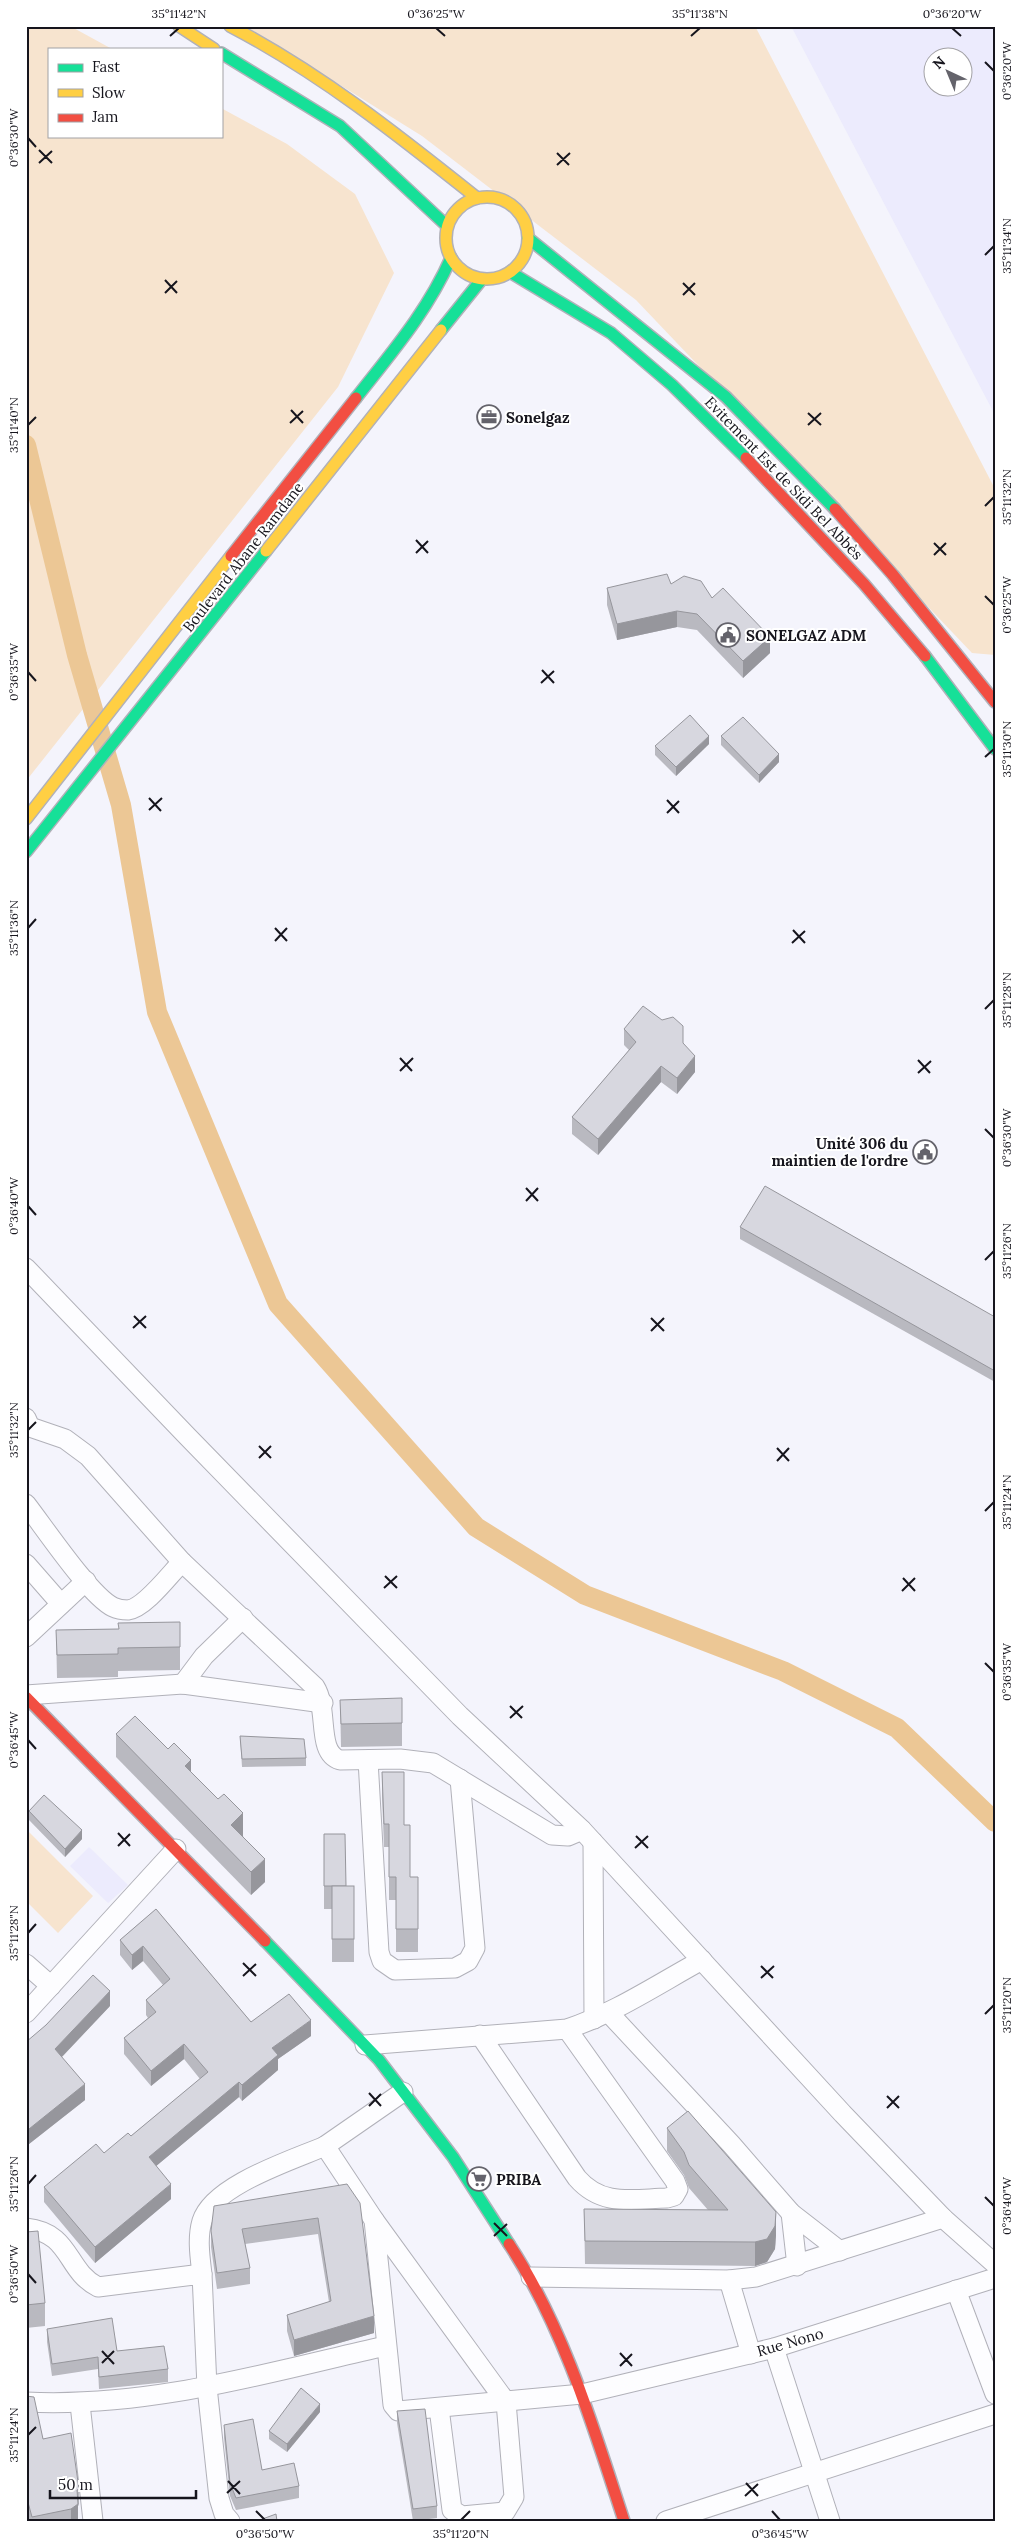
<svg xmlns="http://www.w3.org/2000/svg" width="1021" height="2547" font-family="Lora,serif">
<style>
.built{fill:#ecebfd;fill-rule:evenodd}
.green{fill:#f7e4cf}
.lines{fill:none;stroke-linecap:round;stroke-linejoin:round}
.canal{stroke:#ecc795;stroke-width:20}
.street-casing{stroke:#b1b1b9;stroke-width:21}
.fast-casing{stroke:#b1b1b9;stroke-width:14}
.slow-casing{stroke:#b1b1b9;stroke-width:14}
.jam-casing{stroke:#b1b1b9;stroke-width:14}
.street{stroke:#fdfdff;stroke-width:19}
.fast{stroke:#16e098;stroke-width:11}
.slow{stroke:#ffcf43;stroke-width:11}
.jam{stroke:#f24e42;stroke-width:11}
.wall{fill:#b9b9c0}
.shaded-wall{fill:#96969c}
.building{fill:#d7d7df;stroke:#96969c}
.ticks{fill:none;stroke:#16151d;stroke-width:2}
.labels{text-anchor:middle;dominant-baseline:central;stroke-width:4;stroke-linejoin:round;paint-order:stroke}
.poi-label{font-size:15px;font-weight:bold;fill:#16151d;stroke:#fff;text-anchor:start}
.street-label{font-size:15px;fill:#16151d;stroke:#fff}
.neatline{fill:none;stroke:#16151d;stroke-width:2}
.ticks-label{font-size:12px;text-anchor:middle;fill:#16151d}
</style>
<rect width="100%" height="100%" fill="#f4f4fc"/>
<g class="built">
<path d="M791,26H995V415ZM934,58H964V88H934Z"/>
<polygon points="89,1847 128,1885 108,1903 70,1866"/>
</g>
<g class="green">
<polygon points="26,26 70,26 112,49 49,49 49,136 221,136 221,108 287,144 355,194 394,273 338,387 26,781"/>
<polygon points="245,26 755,26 995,489 995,655 972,653 636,300 422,136"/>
<polygon points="26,1829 93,1896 58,1933 26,1901"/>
</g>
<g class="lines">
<polyline class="canal" points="26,445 77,655 121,805 157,1012 278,1304 476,1527 585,1595 783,1671 897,1728 995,1822"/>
<g class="street-casing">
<g id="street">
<polyline points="26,1268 187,1436 460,1716 582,1830 843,2114 943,2218 995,2264"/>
<path d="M26,1418L30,1427L65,1439L88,1456L182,1562L315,1687C329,1709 316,1753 340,1760L400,1759L433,1763L552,1835L568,1836L582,1830"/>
<path d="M26,1504C44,1527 90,1596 113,1607C117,1609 124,1610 128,1610C145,1608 170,1574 182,1562"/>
<polyline points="26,1564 61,1604"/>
<polyline points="26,1637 86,1581"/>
<polyline points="183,1684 204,1656 243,1618"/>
<polyline points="26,1695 183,1684 323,1703"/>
<polyline points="368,1760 379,1952 382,1961 395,1970 455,1968 468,1961 475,1948 460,1779"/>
<polyline points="593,1842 594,2019"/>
<polyline points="26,1964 51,1986"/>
<polyline points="608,2012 731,2144 791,2213 840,2251"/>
<polyline points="26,2013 176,1849"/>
<path d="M480,2035L577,2178C602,2207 632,2199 667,2198L674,2196L678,2189L675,2181L567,2029"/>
<path d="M365,2045L567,2029C615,2013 658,1984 702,1960"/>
<polyline points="403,2092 325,2146 374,2220 506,2402 514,2497 505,2512 462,2516 452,2510 439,2408"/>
<polyline points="791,2213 797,2266"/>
<polyline points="374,2220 393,2405 398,2411 582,2394 774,2348 995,2278"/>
<path d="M26,2228C72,2233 65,2270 98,2287L202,2274L207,2387L219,2498L224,2514L230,2521"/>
<path d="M202,2274C200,2257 197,2238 202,2221C213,2185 293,2160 325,2146"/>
<polyline points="531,2277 729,2280 756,2277 943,2218"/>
<polyline points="729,2280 751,2354"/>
<polyline points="956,2290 995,2394"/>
<polyline points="774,2348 830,2521"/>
<path d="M26,2402C149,2408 267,2373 385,2346"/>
<polyline points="80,2404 93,2521"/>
<polyline points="666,2521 995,2414"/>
</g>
</g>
<g class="fast-casing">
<g id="fast">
<polyline points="221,53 340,126 447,226"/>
<polyline points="528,238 726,397 835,509"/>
<polyline points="510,272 611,333 672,385 746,458"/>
<polyline points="441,330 482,279"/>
<path d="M356,398C392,352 427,312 451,258"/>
<polyline points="925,656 995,749"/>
<polyline points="26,852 266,551"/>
<polyline points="265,1941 379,2060 453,2157 509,2244"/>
</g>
</g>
<g class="slow-casing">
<g id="slow">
<polyline points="179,26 214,49"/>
<path d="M230,26C320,73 398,135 477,198"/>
<circle cx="487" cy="238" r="41"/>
<polyline points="266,551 441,330"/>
<polyline points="26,819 231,556"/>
</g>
</g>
<g class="jam-casing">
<g id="jam">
<polyline points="746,458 864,584 925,656"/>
<polyline points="835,509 893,575 995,702"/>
<polyline points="231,556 356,398"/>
<polyline points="26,1697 265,1941"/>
<path d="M509,2244C564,2328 593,2426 624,2521"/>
</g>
</g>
<use href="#street" class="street"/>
<use href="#fast" class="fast"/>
<use href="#slow" class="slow"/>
<use href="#jam" class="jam"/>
</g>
<g class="wall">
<polygon points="671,584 712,598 770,653 743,678 697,630 677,627 617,640 607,605 607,588"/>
<polygon points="721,736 779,762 759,783 721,745"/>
<polygon points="709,744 676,776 655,755 655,746"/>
<polygon points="662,1020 683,1044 695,1072 677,1094 661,1082 598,1155 572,1134 572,1117 629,1050 624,1045 624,1029"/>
<polygon points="740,1227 995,1317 995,1382 740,1239"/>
<polygon points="180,1622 180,1670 118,1671 118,1677 57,1678 56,1630 118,1629"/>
<polygon points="340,1700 402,1723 402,1746 341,1747"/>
<polygon points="116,1734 168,1749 191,1772 243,1836 265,1882 251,1895 116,1757"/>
<polygon points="240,1736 306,1758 306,1766 242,1767"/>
<polygon points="382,1772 404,1825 410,1877 418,1877 418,1952 396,1952 396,1900 389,1900 389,1847 384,1847 382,1795"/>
<polygon points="29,1811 82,1839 65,1857 29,1820"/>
<polygon points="324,1834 346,1886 354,1886 354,1962 332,1962 332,1909 324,1909"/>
<polygon points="156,1909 251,2022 311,2036 278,2059 278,2070 242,2101 239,2097 156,2166 171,2199 95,2263 44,2202 44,2187 104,2153 131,2136 200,2079 184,2059 151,2086 124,2054 124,2038 148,2018 146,2015 146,2000 163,1985 143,1961 132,1970 120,1955 120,1940"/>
<polygon points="110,2006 62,2057 85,2100 29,2144 26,2141 26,2042"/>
<polygon points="667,2128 776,2235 775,2249 767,2262 755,2266 585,2264 584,2209 708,2210 689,2188 684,2175 667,2151"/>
<polygon points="347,2184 374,2333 294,2356 287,2331 287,2315 329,2302 318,2234 245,2244 250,2268 250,2284 217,2289 211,2247 211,2231"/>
<polygon points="26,2232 45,2303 45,2326 26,2328"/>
<polygon points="47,2329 117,2351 168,2369 168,2382 99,2389 98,2369 52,2376 47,2342"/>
<polygon points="26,2396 43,2439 79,2489 79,2505 78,2506 78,2521 29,2521 26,2511"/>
<polygon points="397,2411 437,2506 437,2518 413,2521 397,2423"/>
<polygon points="320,2412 287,2452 269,2439 269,2431"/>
<polygon points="224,2425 262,2470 299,2486 299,2498 236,2510 230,2496 224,2438"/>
</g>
<g class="shaded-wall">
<polygon points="677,611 677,627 617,640 617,624"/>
<polygon points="770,637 770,653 743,678 743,661"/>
<polygon points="709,736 709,744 676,776 676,767"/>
<polygon points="779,754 779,762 759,783 759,775"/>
<polygon points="695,1056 695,1072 677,1094 677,1078"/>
<polygon points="661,1066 661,1082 598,1155 598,1139"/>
<polygon points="27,1757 27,1779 26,1779 26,1758"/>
<polygon points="191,1760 191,1783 185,1766"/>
<polygon points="243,1813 243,1836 231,1848 231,1825"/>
<polygon points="82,1830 82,1839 65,1857 65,1849"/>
<polygon points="265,1859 265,1882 251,1895 251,1872"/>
<polygon points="143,1946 143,1961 132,1970 132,1955"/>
<polygon points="110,1991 110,2006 55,2064 55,2049"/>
<polygon points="311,2020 311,2036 278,2059 278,2070 242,2101 242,2085 272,2048"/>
<polygon points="184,2044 184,2059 151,2086 151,2071"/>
<polygon points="239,2082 239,2097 149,2172 149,2157"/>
<polygon points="85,2084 85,2100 29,2144 29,2129"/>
<polygon points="171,2184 171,2199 95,2263 95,2247"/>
<polygon points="776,2212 776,2235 775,2249 767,2262 755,2266 755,2242"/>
<polygon points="374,2316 374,2333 294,2356 294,2340"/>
<polygon points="320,2404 320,2412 287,2452 287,2444"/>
<polygon points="78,2504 78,2520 71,2521 71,2509"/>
</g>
<g class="building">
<polygon points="667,574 671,584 684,576 701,581 712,598 723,588 770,637 743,661 697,614 677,611 617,624 607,588"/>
<polygon points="690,715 709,736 676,767 655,746"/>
<polygon points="743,717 779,754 759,775 721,736"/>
<polygon points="643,1006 662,1020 673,1017 683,1026 683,1043 695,1056 677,1078 661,1066 598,1139 572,1117 636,1042 624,1029"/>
<polygon points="765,1186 995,1317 995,1371 740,1227"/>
<polygon points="180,1622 180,1647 118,1648 118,1654 57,1655 56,1630 119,1629 118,1623"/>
<polygon points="402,1698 402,1723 341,1724 340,1700"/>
<polygon points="135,1716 168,1749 174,1743 191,1760 185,1766 218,1799 224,1794 243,1813 231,1825 265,1859 251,1872 116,1734"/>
<polygon points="240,1736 304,1739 306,1758 242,1759"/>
<polygon points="382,1772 404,1772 404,1825 410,1825 410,1877 418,1877 418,1929 396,1929 396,1877 389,1877 389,1824 384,1824"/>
<polygon points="44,1795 82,1830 65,1849 29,1811"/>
<polygon points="324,1834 345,1834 346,1886 324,1886"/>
<rect x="332" y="1886" width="22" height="53"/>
<polygon points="156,1909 251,2022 289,1994 311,2020 272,2048 278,2055 242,2085 239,2082 149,2157 171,2184 95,2247 44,2187 96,2144 104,2153 128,2133 131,2136 208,2072 184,2044 151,2071 124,2038 156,2012 146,2000 170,1979 143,1946 132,1955 120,1940"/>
<polygon points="93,1975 110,1991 55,2049 85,2084 29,2129 26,2125 26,2042 46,2025"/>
<polygon points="688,2111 776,2212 775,2226 767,2239 755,2242 585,2241 584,2209 728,2210 689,2165 684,2152 667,2128"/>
<polygon points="347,2184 360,2203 374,2316 294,2340 287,2315 331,2301 318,2218 242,2229 250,2268 217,2273 211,2231 214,2206"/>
<polygon points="38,2231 45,2303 26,2305 26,2232"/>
<polygon points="112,2318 117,2351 164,2346 168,2369 99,2377 98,2357 52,2364 47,2329"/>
<polygon points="301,2388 320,2404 287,2444 269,2431"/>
<polygon points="26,2396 34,2397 43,2439 71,2433 79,2489 77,2490 78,2504 71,2509 32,2517 26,2495"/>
<polygon points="425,2409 437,2506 413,2509 397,2411"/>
<polygon points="253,2419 262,2470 294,2463 299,2486 236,2498 230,2483 224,2425"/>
<polygon points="276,2514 277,2521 257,2521"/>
</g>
<path class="ticks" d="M436,28L445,36M952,28L961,36M170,36L179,28M691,36L700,28M985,62L994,71M28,138L36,147M39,150L52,163M557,153L569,165M39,163L52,151M557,165L570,153M985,255L994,246M165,280L177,293M683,283L695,295M165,293L177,281M683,295L695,283M291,410L303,423M808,413L821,425M290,423L303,411M28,425L36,417M808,425L821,413M985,506L994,497M416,540L428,553M934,543L946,555M416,553L428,541M934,555L946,543M985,596L994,605M542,670L554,683M28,672L36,681M541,683L554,671M985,757L994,749M149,798L161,811M667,800L679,813M149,810L162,798M667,813L679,801M28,928L36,919M275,928L287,941M793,930L805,943M275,941L287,928M792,943L805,931M985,1009L994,1000M400,1058L412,1071M918,1060L930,1073M400,1071L413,1058M918,1073L931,1061M985,1129L994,1138M526,1188L538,1201M526,1201L538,1188M28,1206L36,1215M985,1260L994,1251M134,1316L146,1328M651,1318L664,1331M133,1328L146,1316M651,1331L664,1318M28,1430L36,1422M259,1446L271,1458M777,1448L789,1461M259,1458L271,1446M777,1461L789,1448M985,1511L994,1502M385,1576L397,1588M903,1578L915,1591M384,1588L397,1576M902,1591L915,1578M985,1663L994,1672M510,1706L522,1718M510,1718L523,1706M28,1740L36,1749M118,1833L130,1846M636,1836L648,1848M118,1846L130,1834M635,1848L648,1836M28,1933L36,1924M243,1963L256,1976M761,1966L773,1978M243,1976L256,1964M761,1978L774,1966M985,2014L994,2005M369,2093L381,2106M887,2096L899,2108M369,2106L381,2094M887,2108L899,2096M28,2184L36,2175M985,2197L994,2206M494,2223L507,2236M494,2236L507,2224M28,2274L36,2283M102,2351L114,2364M620,2353L632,2366M102,2363L114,2351M620,2366L632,2354M28,2435L36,2427M228,2481L240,2494M746,2483L758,2496M227,2493L240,2481M745,2496L758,2484M256,2511L265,2520M772,2511L780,2520M461,2520L470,2511"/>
<defs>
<g id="office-ring" transform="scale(1.25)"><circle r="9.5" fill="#fff" stroke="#64636b" stroke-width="1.5"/><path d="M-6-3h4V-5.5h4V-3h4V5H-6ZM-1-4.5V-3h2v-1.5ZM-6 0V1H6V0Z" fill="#64636b"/></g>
<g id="civic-ring" transform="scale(1.25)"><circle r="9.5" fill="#fff" stroke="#64636b" stroke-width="1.5"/><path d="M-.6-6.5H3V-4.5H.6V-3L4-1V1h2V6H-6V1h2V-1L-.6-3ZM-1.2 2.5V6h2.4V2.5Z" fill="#64636b"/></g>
<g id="supermarket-ring" transform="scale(1.25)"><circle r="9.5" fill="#fff" stroke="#64636b" stroke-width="1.5"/><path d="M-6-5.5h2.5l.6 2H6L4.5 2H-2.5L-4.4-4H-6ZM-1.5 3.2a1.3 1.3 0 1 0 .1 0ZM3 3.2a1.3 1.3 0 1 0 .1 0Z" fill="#64636b"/></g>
</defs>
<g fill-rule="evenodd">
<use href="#office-ring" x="489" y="417"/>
<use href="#civic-ring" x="728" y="635"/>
<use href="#civic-ring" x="925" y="1152"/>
<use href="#supermarket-ring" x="479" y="2179"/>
</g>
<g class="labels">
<g class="poi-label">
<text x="506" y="417">Sonelgaz</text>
<text x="746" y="635">SONELGAZ ADM</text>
<text x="908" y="1143" text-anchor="end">Unité 306 du<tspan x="908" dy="17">maintien de l'ordre</tspan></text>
<text x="496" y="2179">PRIBA</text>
</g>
<g class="street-label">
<text transform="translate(784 478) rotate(46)">Evitement Est de Sidi Bel Abbès</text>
<text transform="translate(243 557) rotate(-52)">Boulevard Abane Ramdane</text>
<text transform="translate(790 2342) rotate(-16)">Rue Nono</text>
</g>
</g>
<rect width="1021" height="2547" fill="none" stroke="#ffffff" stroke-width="55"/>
<rect x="48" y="48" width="175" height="90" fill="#ffffff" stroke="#a2a1a5"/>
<rect x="58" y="64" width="25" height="8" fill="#16e098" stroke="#a2a1a5"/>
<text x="92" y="72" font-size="15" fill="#16151d">Fast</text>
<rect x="58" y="89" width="25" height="8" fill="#ffcf43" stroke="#a2a1a5"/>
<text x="92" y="98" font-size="15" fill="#16151d">Slow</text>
<rect x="58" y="114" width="25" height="8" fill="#f24e42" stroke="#a2a1a5"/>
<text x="92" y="122" font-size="15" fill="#16151d">Jam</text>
<g transform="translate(948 72) rotate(316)"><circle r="24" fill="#ffffff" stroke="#a2a1a5"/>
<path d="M0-4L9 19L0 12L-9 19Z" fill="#64636b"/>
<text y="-8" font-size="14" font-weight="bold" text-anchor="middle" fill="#16151d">N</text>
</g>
<path d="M50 2490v8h146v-8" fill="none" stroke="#16151d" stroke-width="2.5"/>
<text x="58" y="2490" font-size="15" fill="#16151d" stroke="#ffffff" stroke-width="4" paint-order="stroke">50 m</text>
<rect x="28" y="28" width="966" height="2492" class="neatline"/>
<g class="ticks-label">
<text x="179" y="18">35°11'42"N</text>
<text x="436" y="18">0°36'25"W</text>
<text x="700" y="18">35°11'38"N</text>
<text x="952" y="18">0°36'20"W</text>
<text transform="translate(1007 71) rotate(-90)" y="4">0°36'20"W</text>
<text transform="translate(14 138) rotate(-90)" y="4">0°36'30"W</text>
<text transform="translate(1007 246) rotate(-90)" y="4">35°11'34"N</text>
<text transform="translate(14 425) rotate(-90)" y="4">35°11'40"N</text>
<text transform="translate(1007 497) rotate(-90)" y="4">35°11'32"N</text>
<text transform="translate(1007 605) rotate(-90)" y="4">0°36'25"W</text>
<text transform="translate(14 672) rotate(-90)" y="4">0°36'35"W</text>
<text transform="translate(1007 749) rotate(-90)" y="4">35°11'30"N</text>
<text transform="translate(14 928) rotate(-90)" y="4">35°11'36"N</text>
<text transform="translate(1007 1000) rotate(-90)" y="4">35°11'28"N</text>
<text transform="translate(1007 1138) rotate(-90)" y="4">0°36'30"W</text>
<text transform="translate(14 1206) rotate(-90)" y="4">0°36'40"W</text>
<text transform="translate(1007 1251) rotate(-90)" y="4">35°11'26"N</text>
<text transform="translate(14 1430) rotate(-90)" y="4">35°11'32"N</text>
<text transform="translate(1007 1502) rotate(-90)" y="4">35°11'24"N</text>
<text transform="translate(1007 1672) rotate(-90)" y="4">0°36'35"W</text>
<text transform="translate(14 1740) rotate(-90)" y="4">0°36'45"W</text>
<text transform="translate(14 1933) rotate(-90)" y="4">35°11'28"N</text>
<text transform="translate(1007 2005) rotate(-90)" y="4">35°11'20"N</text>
<text transform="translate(14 2184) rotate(-90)" y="4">35°11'26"N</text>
<text transform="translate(1007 2206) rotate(-90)" y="4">0°36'40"W</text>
<text transform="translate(14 2274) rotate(-90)" y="4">0°36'50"W</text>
<text transform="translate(14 2435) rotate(-90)" y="4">35°11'24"N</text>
<text x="265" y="2538">0°36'50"W</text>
<text x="461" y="2538">35°11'20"N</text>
<text x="780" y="2538">0°36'45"W</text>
</g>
</svg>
